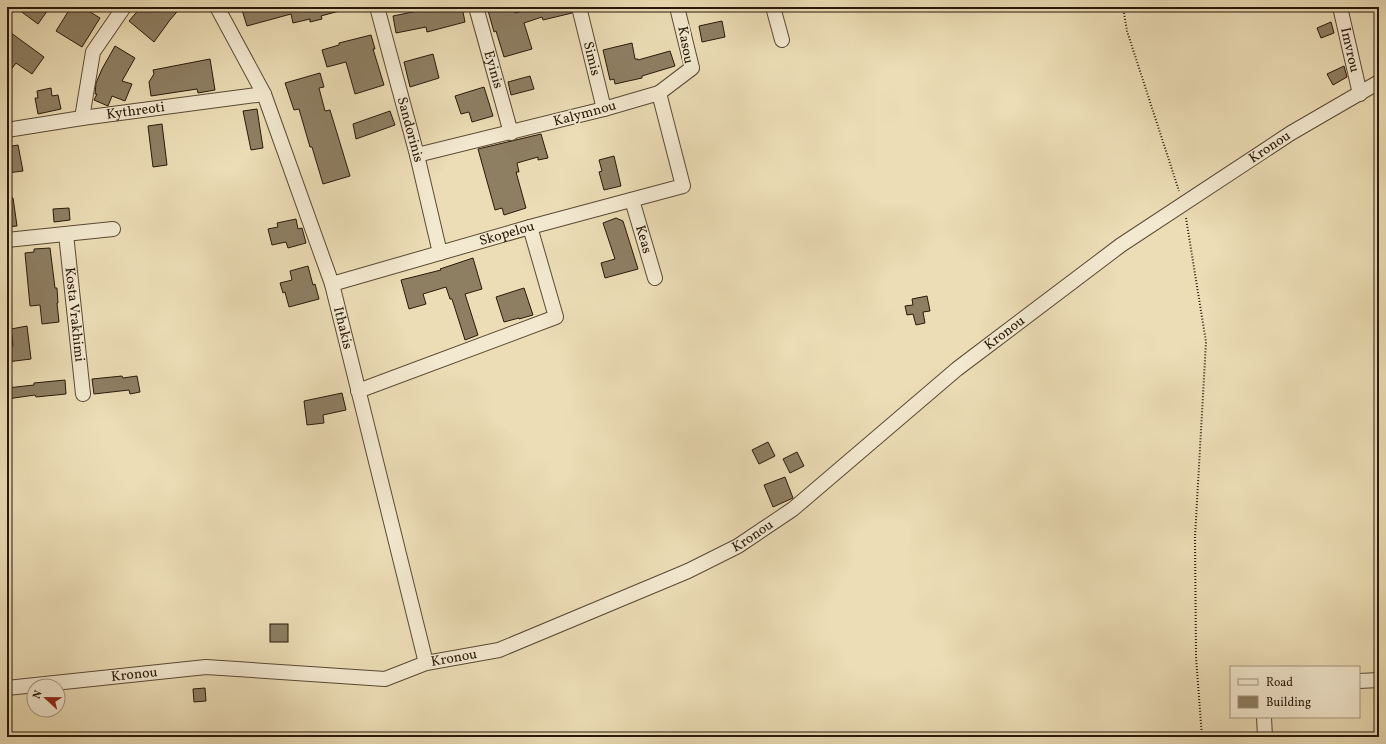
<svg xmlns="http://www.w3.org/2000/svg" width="1386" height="744" font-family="Vollkorn,serif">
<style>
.building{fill:#8e7f63;stroke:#291909}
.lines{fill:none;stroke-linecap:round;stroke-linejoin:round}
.minor-casing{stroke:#5a4a34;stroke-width:16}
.path{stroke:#291909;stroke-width:2;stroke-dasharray:1 2;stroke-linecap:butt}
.minor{stroke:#f3e9d0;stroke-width:14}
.labels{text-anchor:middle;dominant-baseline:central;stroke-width:3.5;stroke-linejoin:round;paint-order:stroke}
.street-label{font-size:14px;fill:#291909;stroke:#f3e9d0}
</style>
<rect width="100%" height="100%" fill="#ecddb6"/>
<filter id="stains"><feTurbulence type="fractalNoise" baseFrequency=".005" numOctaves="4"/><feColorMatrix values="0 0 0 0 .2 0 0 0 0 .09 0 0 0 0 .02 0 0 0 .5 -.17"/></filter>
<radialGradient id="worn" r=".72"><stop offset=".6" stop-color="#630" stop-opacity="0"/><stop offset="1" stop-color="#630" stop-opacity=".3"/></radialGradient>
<g class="building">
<polygon points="15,7 50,7 38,24"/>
<polygon points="71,7 82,7 100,18 82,47 56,31"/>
<polygon points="141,7 181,7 170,20 154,42 129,21"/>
<polygon points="251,7 342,7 343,10 321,16 322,19 310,22 310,19 293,23 291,14 247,26 242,10"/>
<polygon points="432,7 462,7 465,22 427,32 426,27 396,33 393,16 432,8"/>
<polygon points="487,7 514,7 515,13 537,7 571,7 572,13 543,20 542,17 524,23 532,49 504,57 496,31 494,32"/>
<polygon points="722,21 725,37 702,42 699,26"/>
<polygon points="1331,22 1334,33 1321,38 1317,28"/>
<polygon points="7,30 44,57 32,74 16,63 7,75"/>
<polygon points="371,35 375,49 373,49 384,85 355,94 346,62 327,67 322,50 339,45 339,43"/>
<polygon points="632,43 635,59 638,59 638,60 670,51 675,66 642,76 642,78 615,84 614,79 610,80 603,50"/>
<polygon points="115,46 135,58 122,81 132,84 125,101 112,96 108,106 94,100 97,94 95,94 96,83 102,69"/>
<polygon points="433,54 439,78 410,87 404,62"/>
<polygon points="210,59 215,90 198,93 197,89 151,96 149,82 154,74 153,70"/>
<polygon points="1344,66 1347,77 1333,85 1327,74"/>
<polygon points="320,73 324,87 319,88 325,111 330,110 350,176 323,184 312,147 310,147 299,109 294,110 285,83"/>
<polygon points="530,76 534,89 511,95 508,82"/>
<polygon points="484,87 493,116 472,122 469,112 461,114 455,96"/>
<polygon points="51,88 52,96 58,95 61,109 38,114 35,98 38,98 37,91"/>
<polygon points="257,109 263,148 251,150 243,111"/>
<polygon points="390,111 395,125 356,139 353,124"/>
<polygon points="162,124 167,165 153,167 148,126"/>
<polygon points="541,134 548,158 538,160 538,157 517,163 519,172 516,172 526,208 504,215 502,208 495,210 478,149"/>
<polygon points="18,145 23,171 7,173 7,147"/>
<polygon points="614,156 621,186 604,190 599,172 602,171 599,160"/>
<polygon points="13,198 17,226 7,227 7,199"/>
<polygon points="69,208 70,220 54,222 53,209"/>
<polygon points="616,218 623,221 638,269 605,278 601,263 615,259 603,223"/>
<polygon points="296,219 298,229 302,228 306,243 288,248 286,242 272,245 268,229 278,227 277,223"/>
<polygon points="50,248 55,288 57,288 58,303 57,303 59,322 42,324 40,305 30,306 25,253 34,252 34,249"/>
<polygon points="473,258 482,289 465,294 478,335 465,340 452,299 450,299 446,287 423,294 426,304 409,309 401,280 441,270 440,269"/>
<polygon points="308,266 313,285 315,284 319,299 289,307 285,292 283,293 280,283 292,280 290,271"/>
<polygon points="524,288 533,315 519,319 519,318 504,322 496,297"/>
<polygon points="927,296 930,311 923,312 925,323 916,325 913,314 907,315 905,306 913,305 912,299"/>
<polygon points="27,326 31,359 7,362 7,347 13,346 11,329"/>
<polygon points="122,376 123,378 137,376 140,392 130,394 129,390 94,394 92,379"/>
<polygon points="65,380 66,394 36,397 35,395 7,399 7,388 34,385 34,383"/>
<polygon points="342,393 346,410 323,415 324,423 307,425 304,401"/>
<polygon points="768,442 775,456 759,464 752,450"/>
<polygon points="797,452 804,466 790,473 783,459"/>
<polygon points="785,477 793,498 773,507 764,485"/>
<rect x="270" y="624" width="18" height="18"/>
<polygon points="205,688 206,701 194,702 193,689"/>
</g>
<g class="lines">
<g class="minor-casing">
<g id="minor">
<path id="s1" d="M217,7L264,94L332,284L426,663"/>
<path id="s2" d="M377,7L417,155L440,253"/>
<path id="s3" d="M476,7L511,133"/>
<path id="s4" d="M579,7L604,109"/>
<polyline points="773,7 782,40"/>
<path id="s5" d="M1340,7L1360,94"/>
<polyline points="659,93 692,68 677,7"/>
<polyline points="82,118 93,52 124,7"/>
<path id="s6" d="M7,130L82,118L264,94"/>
<path id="s7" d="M632,200L655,278"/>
<path id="s8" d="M66,234L83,394"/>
<polyline points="7,240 113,229"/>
<path id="s9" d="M332,284L530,227L683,186L659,93L604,109L417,155"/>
<polyline points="358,391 556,317 530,227"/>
<polyline points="1359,681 1379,680"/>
<path id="s10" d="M7,688L206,667L385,679L426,663L499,650L688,571L738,546L793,509L957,369L1121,245L1291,133L1379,82"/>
<polyline points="1264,717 1265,737"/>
</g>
</g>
<g class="path">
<polyline points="1123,7 1127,31 1179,191"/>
<polyline points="1186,218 1206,342 1195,537 1196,657 1202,737"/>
</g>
<use href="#minor" class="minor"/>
</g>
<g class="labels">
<g class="street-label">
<text transform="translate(685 45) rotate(80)">Kasou</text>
<text stroke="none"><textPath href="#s5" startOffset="44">Imvrou</textPath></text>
<text stroke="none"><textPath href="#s4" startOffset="53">Simis</textPath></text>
<text stroke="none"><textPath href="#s3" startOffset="65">Eyinis</textPath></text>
<text stroke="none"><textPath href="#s6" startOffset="130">Kythreoti</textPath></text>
<text transform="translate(585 114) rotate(-15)">Kalymnou</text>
<text stroke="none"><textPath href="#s2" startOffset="127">Sandorinis</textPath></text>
<text stroke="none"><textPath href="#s10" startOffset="1424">Kronou</textPath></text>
<text stroke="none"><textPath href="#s9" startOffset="182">Skopelou</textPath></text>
<text stroke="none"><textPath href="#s7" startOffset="41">Keas</textPath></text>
<text stroke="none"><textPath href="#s8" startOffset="81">Kosta Vrakhimi</textPath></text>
<text stroke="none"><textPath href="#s1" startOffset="346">Ithakis</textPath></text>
<text stroke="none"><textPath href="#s10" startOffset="1100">Kronou</textPath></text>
<text stroke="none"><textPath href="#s10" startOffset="776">Kronou</textPath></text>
<text stroke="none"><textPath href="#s10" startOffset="452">Kronou</textPath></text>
<text stroke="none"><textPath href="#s10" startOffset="128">Kronou</textPath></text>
</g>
</g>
<rect width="1386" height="744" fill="none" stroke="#ecddb6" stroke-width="24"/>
<rect x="8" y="8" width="1370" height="728" fill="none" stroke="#291909" stroke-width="2"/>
<rect x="12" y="12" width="1362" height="720" fill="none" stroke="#291909"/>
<rect x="1230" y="666" width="130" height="52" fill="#f3e9d0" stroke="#a29680"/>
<rect x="1238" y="679" width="20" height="6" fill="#f3e9d0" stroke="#a29680"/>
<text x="1266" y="686" font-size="12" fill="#291909">Road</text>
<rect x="1238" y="696" width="20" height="12" fill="#8e7f63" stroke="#a29680"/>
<text x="1266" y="706" font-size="12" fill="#291909">Building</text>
<g transform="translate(46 698) rotate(292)"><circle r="19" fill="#f3e9d0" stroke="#a29680"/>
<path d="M0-3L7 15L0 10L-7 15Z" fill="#8f2418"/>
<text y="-6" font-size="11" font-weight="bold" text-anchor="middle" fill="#291909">N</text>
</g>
<rect width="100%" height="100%" filter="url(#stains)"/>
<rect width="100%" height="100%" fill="url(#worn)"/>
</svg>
